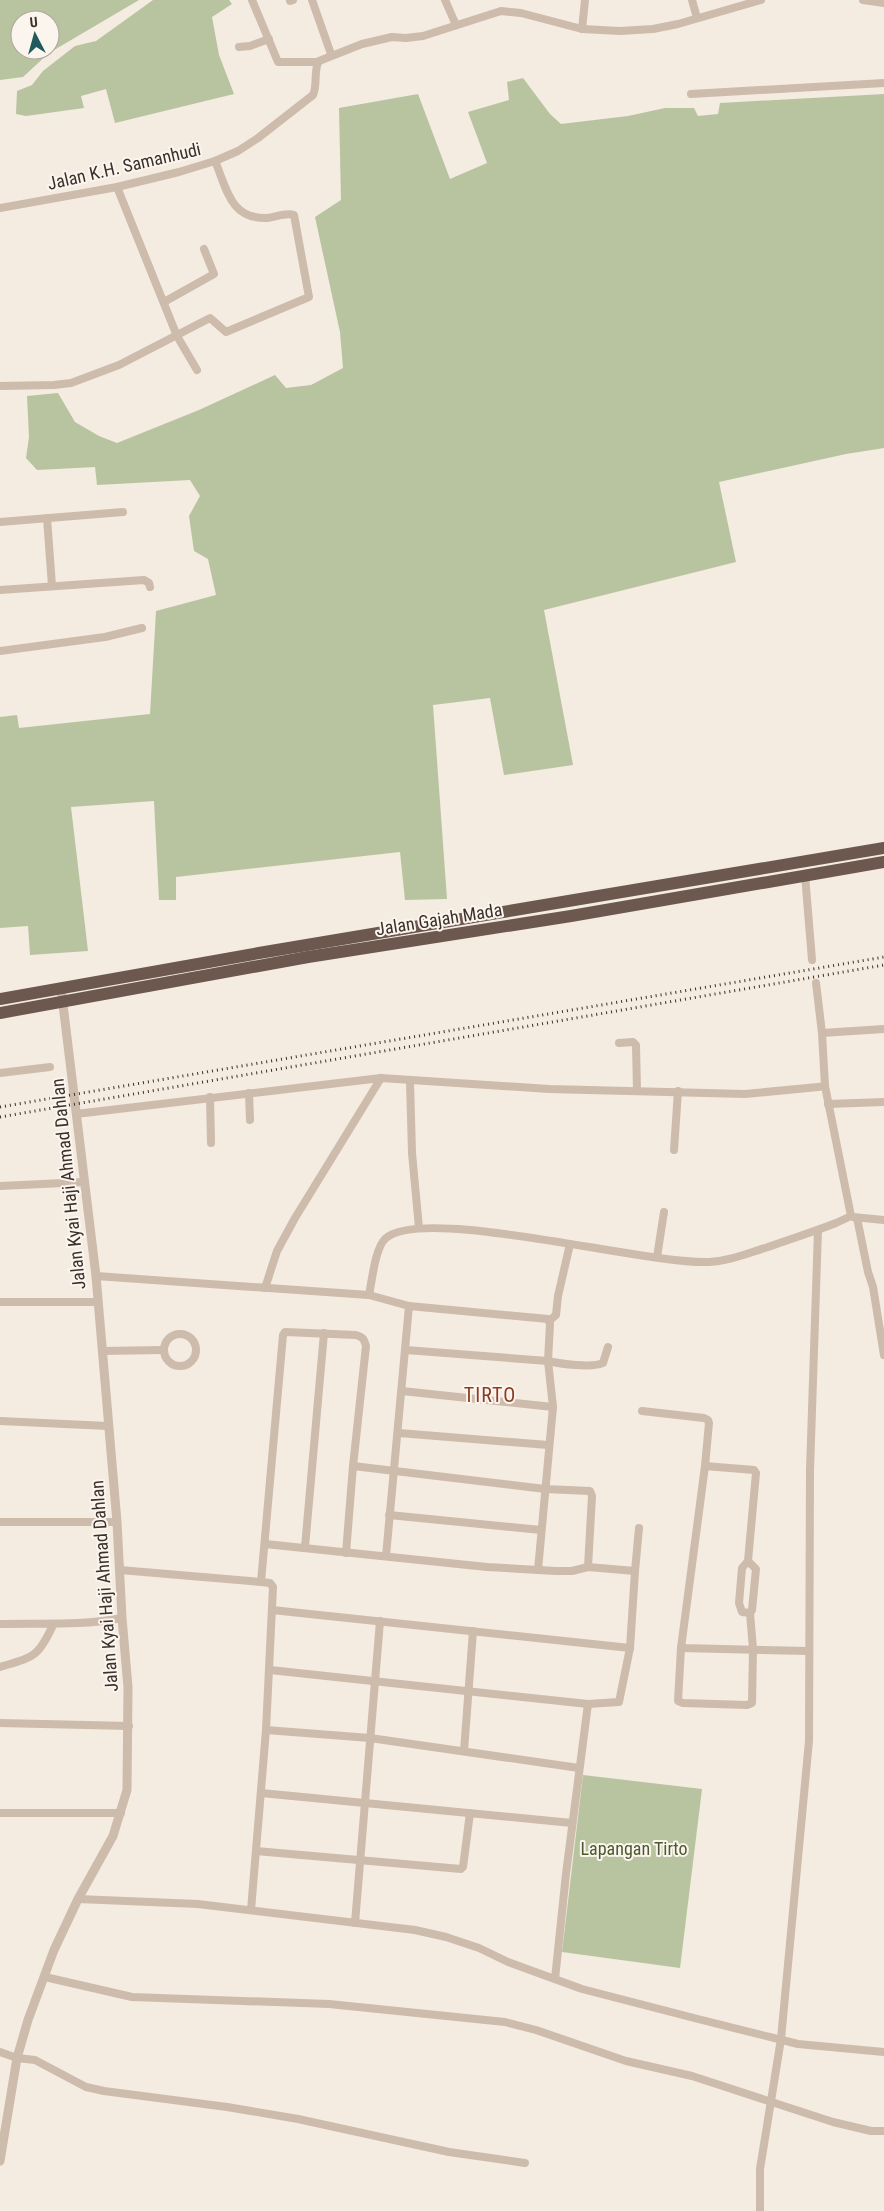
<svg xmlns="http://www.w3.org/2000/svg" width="884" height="2211" font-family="'Roboto Condensed',sans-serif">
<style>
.green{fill:#b8c4a0;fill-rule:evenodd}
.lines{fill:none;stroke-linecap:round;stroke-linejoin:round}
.minor{stroke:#cdbbac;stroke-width:8}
.tertiary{stroke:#cdbbac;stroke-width:9}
.trunk{stroke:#6c584f;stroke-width:12}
.rail{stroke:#3b302b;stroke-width:3;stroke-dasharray:1 4;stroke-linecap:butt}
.labels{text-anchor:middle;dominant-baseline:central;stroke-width:4;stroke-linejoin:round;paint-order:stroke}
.street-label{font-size:18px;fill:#3b302b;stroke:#fbf5ee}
.park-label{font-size:18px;fill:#4a5a2e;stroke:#fbf5ee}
.quarter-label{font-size:20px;letter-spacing:1px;fill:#8c3b22;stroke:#fbf5ee}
</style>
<rect width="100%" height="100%" fill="#f4ebe1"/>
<g class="green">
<path d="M0,0H139L49,53L23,77L0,80ZM20,20H50V50H20Z"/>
<polygon points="153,0 229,0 232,4 212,17 219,55 234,94 115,123 106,89 81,96 84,108 26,116 16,114 17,91 32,85 43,71 75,46 96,41"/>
<polygon points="523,78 550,114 561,124 628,116 665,108 694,108 698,116 718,114 720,103 884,94 884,448 846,454 719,482 736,562 544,610 573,765 504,775 490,698 433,705 447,899 405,900 400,852 176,877 176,900 159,900 154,801 71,807 88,951 30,955 28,926 0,928 0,717 17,715 19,728 150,714 156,611 216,595 208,559 194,551 189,516 200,496 190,480 97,485 95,467 37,470 26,458 29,437 27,396 58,393 75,422 99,436 117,443 199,410 275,375 286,388 311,385 343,368 340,332 315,217 341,200 339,108 418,94 450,179 487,163 468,112 509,100 507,82"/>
<polygon points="583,1775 702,1789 680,1968 562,1952"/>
</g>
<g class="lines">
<g class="minor">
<polyline points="252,0 278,62 317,62"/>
<polyline points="312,0 331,54"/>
<polyline points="445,0 456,25"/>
<polyline points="692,0 697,18"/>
<polyline points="863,0 884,3"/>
<polyline points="290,1 293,0"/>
<polyline points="582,29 585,0"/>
<polyline points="239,47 250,46 269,39"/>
<polyline points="691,94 884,83"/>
<polyline points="117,187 177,336 197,370"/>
<path d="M0,208L117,187L179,172L215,161L238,151L258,138L313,95C318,84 313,71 319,61L362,44L392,37L406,38L423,36L501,11L521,13L582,29L620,31L653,29L678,24L761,0"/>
<polyline points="164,302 214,274 204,249"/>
<path d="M0,386L54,385L71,383L119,365L210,318L226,332L309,297L294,215C286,212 276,217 267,218C230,219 227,189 215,161"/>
<polyline points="47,518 52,586"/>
<polyline points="0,522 123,512"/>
<polyline points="0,590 144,580 149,583 150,587"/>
<polyline points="0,651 105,637 142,628"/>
<polyline points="805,875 812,960"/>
<polyline points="816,983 822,1033"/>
<polyline points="619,1043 633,1042 636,1045 637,1090"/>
<polyline points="0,1073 50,1067"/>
<polyline points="410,1081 412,1153 419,1228"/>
<polyline points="249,1093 250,1120"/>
<polyline points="210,1097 211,1143"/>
<polyline points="828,1104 884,1102"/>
<polyline points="76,1114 381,1078 549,1089 745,1094 818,1087 825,1086 822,1033 884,1029"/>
<polyline points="674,1150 678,1091"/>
<polyline points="0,1186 85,1182"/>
<polyline points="853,1217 884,1220"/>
<polyline points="857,1218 868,1272 873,1287 884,1355"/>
<polyline points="657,1257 664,1212"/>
<polyline points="96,1276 369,1295 409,1306 548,1319 550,1324 548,1361 553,1407 538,1570"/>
<polyline points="265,1288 277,1251 295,1218 381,1078"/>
<path d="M369,1295C372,1281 375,1247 386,1238C425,1205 647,1265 709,1262C730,1261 748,1253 768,1247C790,1239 813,1232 836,1223L851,1216L825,1086"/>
<polyline points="0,1302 97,1302"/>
<polyline points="549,1321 556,1315 558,1296 570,1244"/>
<circle cx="180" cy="1350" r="16"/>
<path d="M406,1350L548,1361C560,1364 593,1368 603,1363L608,1347"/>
<polyline points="102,1351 163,1350"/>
<polyline points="402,1391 553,1407"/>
<polyline points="642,1411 704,1418 708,1420 709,1423 705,1466 681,1648 809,1651"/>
<polyline points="0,1421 108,1426"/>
<polyline points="399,1433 548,1445"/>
<polyline points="353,1466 545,1489 590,1491 592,1496 588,1567"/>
<polyline points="705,1466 754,1470 756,1473 748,1561 742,1568 739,1603 742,1612 750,1613"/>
<polyline points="389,1515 541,1530"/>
<polyline points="0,1522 117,1522"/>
<polyline points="265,1544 487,1567 556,1571 572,1571 588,1567 635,1571 630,1648 619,1702 588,1704 270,1670"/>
<polyline points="305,1547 324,1333"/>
<polyline points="386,1556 409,1306"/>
<polyline points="120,1570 261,1582 270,1583 273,1587 266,1730 251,1910"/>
<polyline points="635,1571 639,1528"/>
<path d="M261,1582L283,1335L285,1332L356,1335C363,1337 364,1339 366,1346L353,1466L346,1553"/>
<polyline points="272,1610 630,1648"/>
<path d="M0,1624C41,1623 81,1626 122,1618"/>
<polyline points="681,1648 678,1701 683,1703 747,1705 752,1703 753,1649 750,1613 752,1610 756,1569 748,1561"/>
<path d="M0,1667C33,1657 38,1658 53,1625"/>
<polyline points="0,1723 129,1726"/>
<polyline points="266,1730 370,1738 579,1768"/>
<polyline points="464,1751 473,1631"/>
<polyline points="261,1793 572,1823"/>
<polyline points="0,1813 121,1813"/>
<polyline points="256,1851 461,1869 463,1867 470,1813"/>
<polyline points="78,1899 198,1904 415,1930 446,1937 479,1948 508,1962 582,1989 698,2019 798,2044 884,2052"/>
<polyline points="355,1923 380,1621"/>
<polyline points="45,1977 132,1997 329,2004 505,2022 536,2030 626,2061 692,2076 833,2122 871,2131 884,2131"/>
<polyline points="555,1979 566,1874 588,1704"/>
<polyline points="0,2052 17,2058 35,2060 86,2087 104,2091 227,2107 298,2119 449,2152 525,2163"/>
<polyline points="760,2211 760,2169 781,2039 809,1741 810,1470 818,1230"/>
</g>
<polyline class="tertiary" points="0,2161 17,2058 28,2020 54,1950 78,1899 113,1836 127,1790 128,1687 122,1618 117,1522 96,1276 61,988"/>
<g class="trunk">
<polyline points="0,999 259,953 884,848"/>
<polyline points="0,1013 308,957 571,916 884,862"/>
</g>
<g class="rail">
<polyline points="0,1107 884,957"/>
<polyline points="0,1117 884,965"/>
</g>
</g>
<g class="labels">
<g class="street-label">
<text transform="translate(124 166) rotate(-13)">Jalan K.H. Samanhudi</text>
<text transform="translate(439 919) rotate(-9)">Jalan Gajah Mada</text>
<text transform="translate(68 1184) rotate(-96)">Jalan Kyai Haji Ahmad Dahlan</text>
<text transform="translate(104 1586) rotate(-94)">Jalan Kyai Haji Ahmad Dahlan</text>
</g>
<g class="park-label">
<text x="634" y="1848">Lapangan Tirto</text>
</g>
<g class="quarter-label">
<text x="490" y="1395">TIRTO</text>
</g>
</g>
<g transform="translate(35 35) rotate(354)"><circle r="24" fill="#fbf5ee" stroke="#aea6a0"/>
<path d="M0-4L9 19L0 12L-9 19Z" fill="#1f5a5e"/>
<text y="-8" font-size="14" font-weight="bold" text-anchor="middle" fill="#3b302b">U</text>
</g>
</svg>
